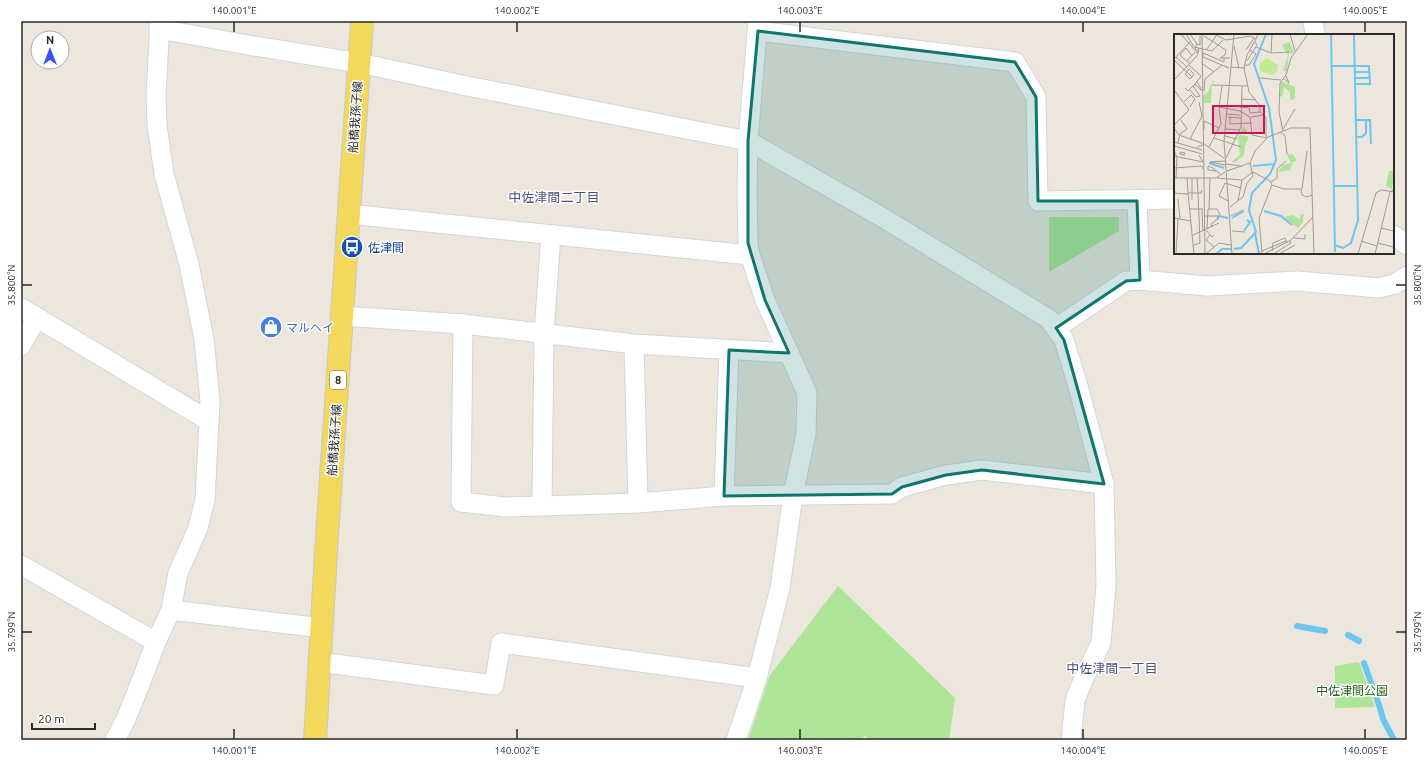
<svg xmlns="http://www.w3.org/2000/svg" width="1428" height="761" font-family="Ubuntu,'Noto Sans JP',sans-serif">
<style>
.green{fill:#ade498}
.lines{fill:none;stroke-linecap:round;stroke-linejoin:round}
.stream{stroke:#6dc6f0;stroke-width:6}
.minor-casing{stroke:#d1d4e3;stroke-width:21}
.primary-casing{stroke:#c8c8c8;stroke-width:24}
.minor{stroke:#fff;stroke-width:19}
.primary{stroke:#f3d85b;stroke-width:22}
.marked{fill:#0f766e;fill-opacity:0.2;stroke:#0f766e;stroke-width:3;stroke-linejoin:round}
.ticks{fill:none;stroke:#2a2a2a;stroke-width:1.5}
.labels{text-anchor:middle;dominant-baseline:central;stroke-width:3;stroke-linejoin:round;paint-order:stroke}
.shield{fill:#fff;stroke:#6a6a6a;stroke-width:1}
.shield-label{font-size:11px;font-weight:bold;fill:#2a2a2a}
.street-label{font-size:12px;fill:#2a2a2a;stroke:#fff}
.transit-label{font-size:12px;fill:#164399;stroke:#fff;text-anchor:start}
.shop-label{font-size:12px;fill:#366cbe;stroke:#fff;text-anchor:start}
.park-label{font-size:12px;fill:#256919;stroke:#fff}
.neighbourhood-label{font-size:13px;fill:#4a507c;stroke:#fff}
.inset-river{fill:none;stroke:#6dc6f0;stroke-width:2}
.inset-road{fill:none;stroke:#9f9b95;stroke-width:1}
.view{fill:#c2185b;fill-opacity:0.15;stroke:#c2185b;stroke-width:2}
.inset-edge{fill:none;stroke:#2a2a2a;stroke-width:2}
.neatline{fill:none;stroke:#2a2a2a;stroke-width:1.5}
.ticks-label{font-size:10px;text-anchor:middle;fill:#2a2a2a}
</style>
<rect width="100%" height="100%" fill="#ede6dc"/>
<g class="green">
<polygon points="1049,217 1119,217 1119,231 1049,272"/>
<polygon points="838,586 955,698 949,740 868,740 865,736 860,740 748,740 770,675"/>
<polygon points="1359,662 1375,707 1335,708 1335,666"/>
</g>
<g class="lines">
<g class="stream">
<polyline points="1297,626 1325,631"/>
<polyline points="1348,635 1359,641"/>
<polyline points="1364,663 1380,708 1383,719 1394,740"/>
</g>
<g class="minor-casing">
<g id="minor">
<polyline points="1313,21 1315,35"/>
<polyline points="159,29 248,45 359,63 467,86 748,141 880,216 1049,319 1064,340 1078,386 1104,484 1106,585 1101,643 1084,678 1075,700 1071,740"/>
<polyline points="758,31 1015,62 1036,97 1038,201 1175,199"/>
<polyline points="1137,201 1140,280"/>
<polyline points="348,214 750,255"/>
<polyline points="1393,235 1407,245"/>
<polyline points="21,308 209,421"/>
<polyline points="342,316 463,324 634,344 789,353"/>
<polyline points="463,324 461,502 505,507 638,503 724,496 892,494 902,487 946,475 982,470 1104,484"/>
<polyline points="1056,328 1126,281 1140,280 1207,286 1297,281 1379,288 1395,284 1407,276"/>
<polyline points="634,344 638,503"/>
<polyline points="21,346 37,317"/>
<polyline points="724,496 729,350"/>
<polyline points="542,505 544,333 551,235"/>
<polyline points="21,565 156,642"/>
<polyline points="171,610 322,628"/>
<polyline points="319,662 494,685 501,643 757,678"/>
<polyline points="115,740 126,719 140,684 156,642 171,610 178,573 198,528 205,500 210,401 204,339 189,264 164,174 157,125 156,95 160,21"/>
<polyline points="736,740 757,678 780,588 793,495 806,434 807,393 765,300 750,255 748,243 747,192 748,141 758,21"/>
</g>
</g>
<g class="primary-casing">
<polyline id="primary" points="315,740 327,536 362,21"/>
</g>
<use href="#minor" class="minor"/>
<use href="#primary" class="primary"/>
</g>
<path class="marked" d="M758,31L1015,62L1036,97L1038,201H1137L1140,280L1126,281L1056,328L1064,340L1104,484L982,470L946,475L902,487L892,494L724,496L729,350L789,353L765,300L748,243V141Z"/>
<path class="ticks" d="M234,22V32M517,22V32M800,22V32M1083,22V32M1365,22V32M22,285H32M1396,285H1406M22,632H32M1396,632H1406M234,729V739M517,729V739M800,729V739M1083,729V739M1365,729V739"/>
<defs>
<g id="bus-disc" transform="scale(1.15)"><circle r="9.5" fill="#1a4fb4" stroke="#fff"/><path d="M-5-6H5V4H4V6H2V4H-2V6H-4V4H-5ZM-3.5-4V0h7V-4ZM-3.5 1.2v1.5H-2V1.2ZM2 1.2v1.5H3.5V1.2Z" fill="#fff"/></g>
<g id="shop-disc" transform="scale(1.15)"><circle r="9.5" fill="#3f7fe0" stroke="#fff"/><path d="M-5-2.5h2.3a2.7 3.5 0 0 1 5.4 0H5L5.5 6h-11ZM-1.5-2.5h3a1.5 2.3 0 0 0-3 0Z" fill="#fff"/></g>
</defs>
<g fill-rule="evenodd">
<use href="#bus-disc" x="352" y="247"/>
<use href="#shop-disc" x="271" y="327"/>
</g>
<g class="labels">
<rect class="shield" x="330" y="371" width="16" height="18" rx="3"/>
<g class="shield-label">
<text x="338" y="380">8</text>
</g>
<g class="street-label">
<text transform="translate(355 117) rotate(-86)">船橋我孫子線</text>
<text transform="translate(334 440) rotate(-86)">船橋我孫子線</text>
</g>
<g class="transit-label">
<text x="368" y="247">佐津間</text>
</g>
<g class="shop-label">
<text x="286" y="327">マルヘイ</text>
</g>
<g class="park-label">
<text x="1352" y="690">中佐津間公園</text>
</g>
<g class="neighbourhood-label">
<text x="554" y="197">中佐津間二丁目</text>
<text x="1112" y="668">中佐津間一丁目</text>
</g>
</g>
<g transform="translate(1174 34)">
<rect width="220" height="220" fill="#ede6dc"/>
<path d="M115,8L120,17L118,20L115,19L113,38L109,36L114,21L108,11ZM39,46L41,48L38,49L37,69H30L29,62L34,58ZM107,47L121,53V65L116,66V58L110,53L108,63L106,62ZM69,93L73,96L72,101L70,98L66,101L74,102V106L71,111L70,121L60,129L58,127L66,121L64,103ZM119,120L123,127L119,128L116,136L104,138L109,131L117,129L113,121ZM215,137H220L218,155L212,152ZM130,180L129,188L124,194L110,183L119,181L126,186V181Z" fill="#ade498"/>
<path d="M92,24L104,31L103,37L98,41L86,37V29Z" fill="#c1eb93"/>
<path class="inset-river" d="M157,0L161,218M158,32H195L196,50H181M181,38H196M181,44H196M192,86H196L197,110M182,103H188L192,99V86H182M35,129L50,134M79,132L100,130M160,152H183M90,177L107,182L118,191M58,184L70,177M43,185L45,182L54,184M70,197L76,188L73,186M81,199L85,220M161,211L169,214L177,209L184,186L180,0M60,215L67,214L82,198L75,176L78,159L96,140L102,126L95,74L80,30L92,0M42,220L48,215H57"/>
<path class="inset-road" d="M7,0L24,20M12,0L20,13L38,17L49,6M16,0L23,10M28,0L31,220M40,0L52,6L76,2L82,5L84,0M98,0L97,19L115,18M116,0L121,17M30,2L52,16L51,21L46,24H56M82,5L73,21L70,34L75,58L86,72V78L92,83V103M60,12L65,34M82,13L97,19M33,15L42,2M72,16L80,4M25,18L21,15L23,10L26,11V2M6,21L12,14L18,22M6,21L16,30M2,23L13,33M50,24V28L29,19V23L55,34M0,25L16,8M0,26L18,43L20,40L15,35L13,38M13,27L21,18M73,27L83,11L81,8M29,30L40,38M15,31L27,42L21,50L28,57L23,47M71,31H75L82,20L76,16M57,33L70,34M13,38L11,40L16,45L18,43M86,44L107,46M109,44L115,49L112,42M0,46L23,22L25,14M38,51L73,52M11,54L14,57L21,50M15,55L22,63L26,62L19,52M0,56L15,76L0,91M30,57L31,45L48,31M67,65L82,66M10,68L17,61L21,65L16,73M45,73L66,77L76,83L78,101L93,104M66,73L75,74L76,79L86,78M53,80L66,81M54,83L67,84M56,83V90L78,89M77,83L90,81M0,94L5,101L28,109V112H25L23,114M30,95V87L45,94M51,95L66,96M109,95L121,75M109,97L105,78L106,49L112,41L117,24L134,0M107,98L111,102L113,120M51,102L63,105M40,104L67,113M16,105L28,82L25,68M0,108L28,116M4,109L6,100L13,95L7,86M30,110L50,124M0,112L28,120M35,113L47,90L45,73L48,52M0,117L3,123L2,144M6,118L11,119L10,121L6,120ZM0,122L29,128L25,121M52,124L67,93L68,53M51,127L36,128L51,131M52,130L67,132M0,134L28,132L29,135M42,137L34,136V132L39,134L46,140M53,137L76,129L81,117L94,103L117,94H136L140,220M79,138L96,147L98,151M0,144H42L51,138M13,144L14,159H27L28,156M18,144V166M23,144L24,159M43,144L68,146L79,138M97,148L103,144V135L112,127M98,151L110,155H127L128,161L133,163L138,161M128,155L133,117M0,159L14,160M14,159L20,220M4,165L6,185M54,167L45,162L51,149L67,154M64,167L68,146M56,173L69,163L73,149L79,142L76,129M16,175H29M28,175L29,197M35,175L36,144M31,182H45M57,182L69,176M0,184L17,187M38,193L37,190L45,184M207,194L220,197M33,195L34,175H43L46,181M32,196L38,203L40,201M58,197L71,198M19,201L45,189M36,201L32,206L40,213M120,204L131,205V200M187,207L203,212M203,209L220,213M20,211L26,209L24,159M88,217L112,207M98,217L99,209L111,204L113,209M33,219L45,209L57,211M101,219L117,209L116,207M2,220L4,185M58,220L50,107L60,0M88,220L85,184L98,151M90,220L117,206L139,183M105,220L121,211M184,220L202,159L207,156L220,158M201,220L216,158L220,155"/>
<path class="view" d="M39,72H90V99H39Z"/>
<rect width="220" height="220" class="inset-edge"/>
</g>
<rect width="1428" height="761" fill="none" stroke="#ffffff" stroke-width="44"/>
<g transform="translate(50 50)"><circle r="19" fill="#ffffff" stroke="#aaaaaa"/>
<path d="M0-3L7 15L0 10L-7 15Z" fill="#3952fc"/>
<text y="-6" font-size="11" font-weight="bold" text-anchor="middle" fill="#2a2a2a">N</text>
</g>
<path d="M32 723v6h63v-6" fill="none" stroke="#2a2a2a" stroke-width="2"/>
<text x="38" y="723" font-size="12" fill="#2a2a2a" stroke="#ffffff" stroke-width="3" paint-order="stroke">20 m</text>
<rect x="22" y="22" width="1384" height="717" class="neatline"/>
<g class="ticks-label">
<text x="234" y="14">140.001°E</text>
<text x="517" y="14">140.002°E</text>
<text x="800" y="14">140.003°E</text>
<text x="1083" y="14">140.004°E</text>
<text x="1365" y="14">140.005°E</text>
<text transform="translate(11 285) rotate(-90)" y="4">35.800°N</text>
<text transform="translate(1417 285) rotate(-90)" y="4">35.800°N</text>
<text transform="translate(11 632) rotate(-90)" y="4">35.799°N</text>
<text transform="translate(1417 632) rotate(-90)" y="4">35.799°N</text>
<text x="234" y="754">140.001°E</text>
<text x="517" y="754">140.002°E</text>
<text x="800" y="754">140.003°E</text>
<text x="1083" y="754">140.004°E</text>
<text x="1365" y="754">140.005°E</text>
</g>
</svg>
